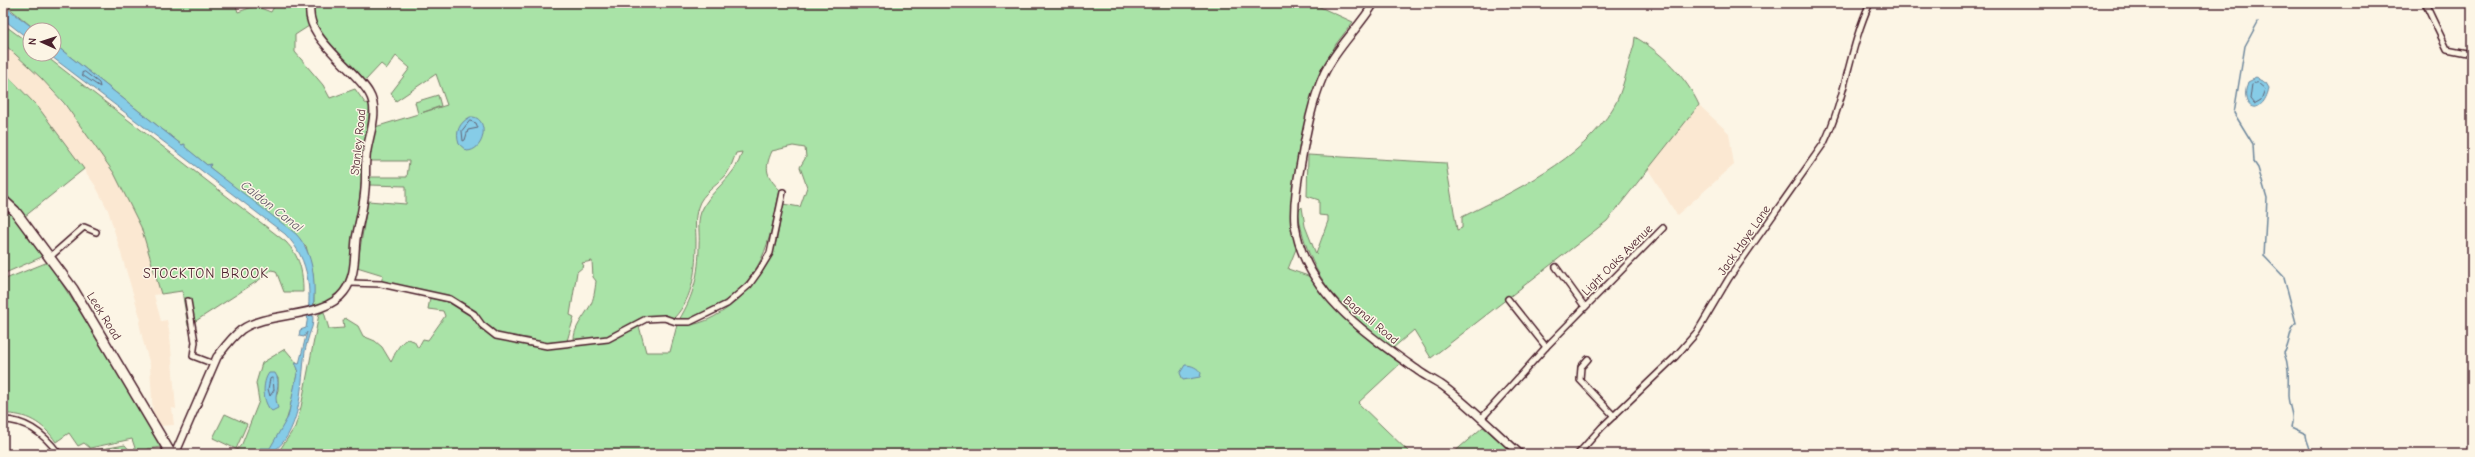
<svg xmlns="http://www.w3.org/2000/svg" width="2475" height="457" font-family="'Comic Neue',sans-serif">
<style>
.built{fill:#fbe8d2}
.green{fill:#a9e3a7;stroke:#7a8169;fill-rule:evenodd}
.water{fill:#86cce7;stroke:#6e879c}
.lines{fill:none;stroke-linecap:round;stroke-linejoin:round}
.shore{stroke:#626476;stroke-width:1}
.stream{stroke:#6e879c;stroke-width:1.5}
.street-casing{stroke:#4a1f2b;stroke-width:8}
.secondary-casing{stroke:#4a1f2b;stroke-width:10}
.highway-casing{stroke:#4a1f2b;stroke-width:12}
.street{stroke:#fcf5e5;stroke-width:5}
.secondary{stroke:#fcf5e5;stroke-width:7}
.highway{stroke:#fcf5e5;stroke-width:9}
.labels{text-anchor:middle;dominant-baseline:central;stroke-width:3;stroke-linejoin:round;paint-order:stroke}
.street-label{font-size:12px;fill:#4a1f2b;stroke:#fcf5e5}
.water-label{font-size:13px;font-style:italic;fill:#5c5363;stroke:#fcf5e5}
.quarter-label{font-size:14px;letter-spacing:1px;fill:#4a1f2b;stroke:#fcf5e5}
</style>
<rect width="100%" height="100%" fill="#fcf5e5"/>
<filter id="ink" filterUnits="userSpaceOnUse"><feTurbulence type="fractalNoise" baseFrequency=".025" numOctaves="2"/><feDisplacementMap in="SourceGraphic" scale="8" xChannelSelector="R" yChannelSelector="G"/><feConvolveMatrix kernelMatrix="1 2 1 2 8 2 1 2 1" color-interpolation-filters="sRGB"/></filter>
<g filter="url(#ink)">
<g class="built">
<polygon points="3,43 41,78 82,126 114,173 141,227 161,294 154,295 161,321 167,320 170,336 176,409 172,408 174,425 159,426 153,417 150,365 143,341 139,322 141,320 108,210 95,185 56,131 38,107 3,71"/>
<polygon points="1699,105 1729,133 1734,165 1677,215 1648,169"/>
</g>
<g class="green">
<path d="M3,3H235L238,12L255,6L271,12L276,3H308L306,10L309,26L295,35V52L323,85L330,98L355,89L365,103L370,104L352,268C344,287 336,302 314,305L313,273L306,246L209,167L211,165H207L184,147V144L182,145L54,44V30H36Z"/>
<path d="M314,3H1311L1353,22L1336,44L1322,72L1295,179L1291,206L1298,244L1288,269L1314,278L1330,301L1348,321L1401,363L1358,403L1411,454H277L295,427L301,407L319,314L324,312L329,329L344,328L343,321L345,318L358,326L363,336L375,341L382,347L391,362C396,353 397,345 407,339L414,341L418,348L423,339L428,340L445,316L443,311L428,309L430,298L453,303L465,310L494,338L552,348L610,341L639,326L646,352H670L677,325C715,331 763,282 774,249C779,234 780,218 783,204L800,207L807,187L800,167L806,157L805,148L793,146L772,151C764,169 766,176 780,190C768,246 765,278 711,310C702,315 690,323 679,320C694,295 699,274 699,245C700,233 697,223 701,212C710,189 736,178 742,152L736,153C733,160 731,168 726,175C717,186 702,193 698,207C694,219 696,229 696,241C696,268 694,297 674,318L652,317L639,319L612,336L574,341C573,328 584,317 590,306C594,299 595,290 596,281L593,277L592,261L582,263L584,266L577,272L570,315L574,317L567,341L543,343L528,338L497,335L482,323L474,311L453,298L381,283L383,275L357,267L368,201L406,204V186L369,185V177H407L409,161H368L375,127L418,114L415,102L438,95L441,106L421,113L447,105L436,74L396,101L391,93L410,68L396,56L387,69L381,64L365,81L319,32L311,17Z"/>
<path d="M3,24L30,44V54H43L286,242C300,257 303,271 303,292H284L276,271L271,270L259,280L188,326L182,291L161,294L141,227L114,173L64,103L41,78L3,43Z"/>
<path d="M1635,37C1661,52 1687,78 1699,105L1607,221L1431,358L1414,330L1392,349C1385,341 1374,337 1365,330C1329,298 1304,258 1298,211L1302,207L1305,226L1316,254L1328,221V216L1319,215V200L1307,196L1308,155L1446,163L1457,230L1462,228V217C1514,191 1582,160 1613,108C1623,92 1628,64 1634,45Z"/>
<polygon points="3,71 38,107 84,169 24,217 3,196 3,183 7,178 3,175"/>
<polygon points="3,206 27,233 44,256 3,274"/>
<path d="M48,262L107,354L162,447L147,449L148,454H137L132,439L90,448L84,443L78,446L69,433L56,442C43,423 26,413 3,414V280Z"/>
<path d="M285,349L296,362L298,369C294,389 287,438 269,449C258,455 246,454 233,454L242,444L259,401L256,383L262,363ZM278,377V390L275,399L277,403L269,409C265,391 258,388 278,377Z"/>
<polygon points="225,414 247,424 236,449 213,438"/>
<polygon points="1483,427 1515,454 1452,454"/>
<polygon points="125,445 133,454 90,454 96,450"/>
</g>
<g class="water">
<polygon points="3,5 36,30 30,30 30,40 3,19"/>
<path d="M54,44L182,145L185,144V147L207,165L211,164L209,167L296,234C314,253 316,283 313,309C312,315 314,320 312,327C308,337 305,348 304,359C301,390 300,435 270,454H267L268,452L255,454L260,448H270L288,417L298,369L295,363L299,364L307,332L304,337L299,336L300,330L306,328C312,294 311,260 285,234L48,54H54Z"/>
<path d="M2256,78L2266,83L2269,88C2262,119 2238,109 2248,82Z"/>
<path d="M470,117C489,115 487,150 467,151L459,144C455,132 459,123 470,117Z"/>
<path d="M1185,365C1192,365 1198,368 1201,373L1200,377L1183,380L1180,373Z"/>
<path d="M269,373H275C281,382 276,390 276,398C276,401 277,405 278,408L272,411C262,403 262,382 269,373Z"/>
</g>
<g class="lines">
<g class="shore">
<polygon points="85,72 99,83 100,87 82,75 82,73"/>
<polygon points="2258,83 2265,89 2261,100 2254,104 2250,99 2252,84"/>
<polygon points="470,121 476,123 478,128 468,130 465,140 463,141 462,131"/>
<polygon points="273,378 274,390 270,396 268,389 270,379"/>
</g>
<path class="stream" d="M2258,22L2245,46L2234,113L2253,144L2254,162L2258,168L2267,198L2264,256L2284,277L2296,323C2288,331 2291,343 2284,353C2290,367 2288,381 2288,395C2288,406 2295,415 2291,427L2306,434C2306,442 2311,447 2311,454"/>
<g class="street-casing">
<g id="street">
<polyline points="2425,3 2447,49 2472,54"/>
<polyline points="50,257 84,227 96,232"/>
<polyline points="1556,267 1585,307"/>
<polyline points="350,283 381,284 450,299 474,314 482,325 496,336 547,346 608,339 646,319 664,318 676,322 690,322 727,304 749,285 759,271 770,253 783,192"/>
<polyline points="1508,299 1546,347"/>
<polyline points="188,301 195,342 193,356 214,364"/>
<polyline points="1588,359 1581,367 1580,380 1614,416"/>
<polyline points="1481,419 1546,347 1663,228"/>
<path d="M3,420C27,420 45,435 59,454"/>
<path d="M1578,454L1602,427L1675,357L1697,332L1729,278L1824,143C1846,98 1849,48 1870,3"/>
</g>
</g>
<g class="secondary-casing">
<g id="secondary">
<path d="M1374,3C1359,28 1336,48 1324,74C1312,101 1306,133 1301,162C1297,182 1293,204 1295,225C1305,294 1368,335 1420,372C1427,377 1436,381 1443,386C1470,406 1495,432 1520,454"/>
<path d="M175,454L217,357C224,348 232,337 241,330C269,310 323,320 344,292C356,276 354,258 356,239C359,222 364,206 365,189C366,179 365,169 366,158C367,138 381,113 369,93C354,67 301,36 311,3"/>
</g>
</g>
<g class="highway-casing">
<polyline id="highway" points="3,200 15,211 73,289 171,454"/>
</g>
<use href="#street" class="street"/>
<use href="#secondary" class="secondary"/>
<use href="#highway" class="highway"/>
</g>
</g>
<g class="labels">
<g class="street-label">
<text transform="translate(358 142) rotate(-84)">Stanley Road</text>
<text transform="translate(1744 240) rotate(-55)">Jack Haye Lane</text>
<text transform="translate(1617 260) rotate(-45)">Light Oaks Avenue</text>
<text transform="translate(104 316) rotate(58)">Leek Road</text>
<text transform="translate(1371 320) rotate(40)">Bagnall Road</text>
</g>
<g class="water-label">
<text transform="translate(272 206) rotate(38)">Caldon Canal</text>
</g>
<g class="quarter-label">
<text x="206" y="273">STOCKTON BROOK</text>
</g>
</g>
<rect width="2475" height="457" fill="none" stroke="#fcf5e5" stroke-width="16"/>
<rect x="8" y="8" width="2459" height="441" fill="none" stroke="#4a1f2b" stroke-width="1.5" filter="url(#ink)"/>
<g transform="translate(42 42) rotate(273)"><circle r="19" fill="#fcf5e5" stroke="#b59f9b"/>
<path d="M0-3L7 15L0 10L-7 15Z" fill="#4a1f2b"/>
<text y="-6" font-size="11" font-weight="bold" text-anchor="middle" fill="#4a1f2b">N</text>
</g>
</svg>
